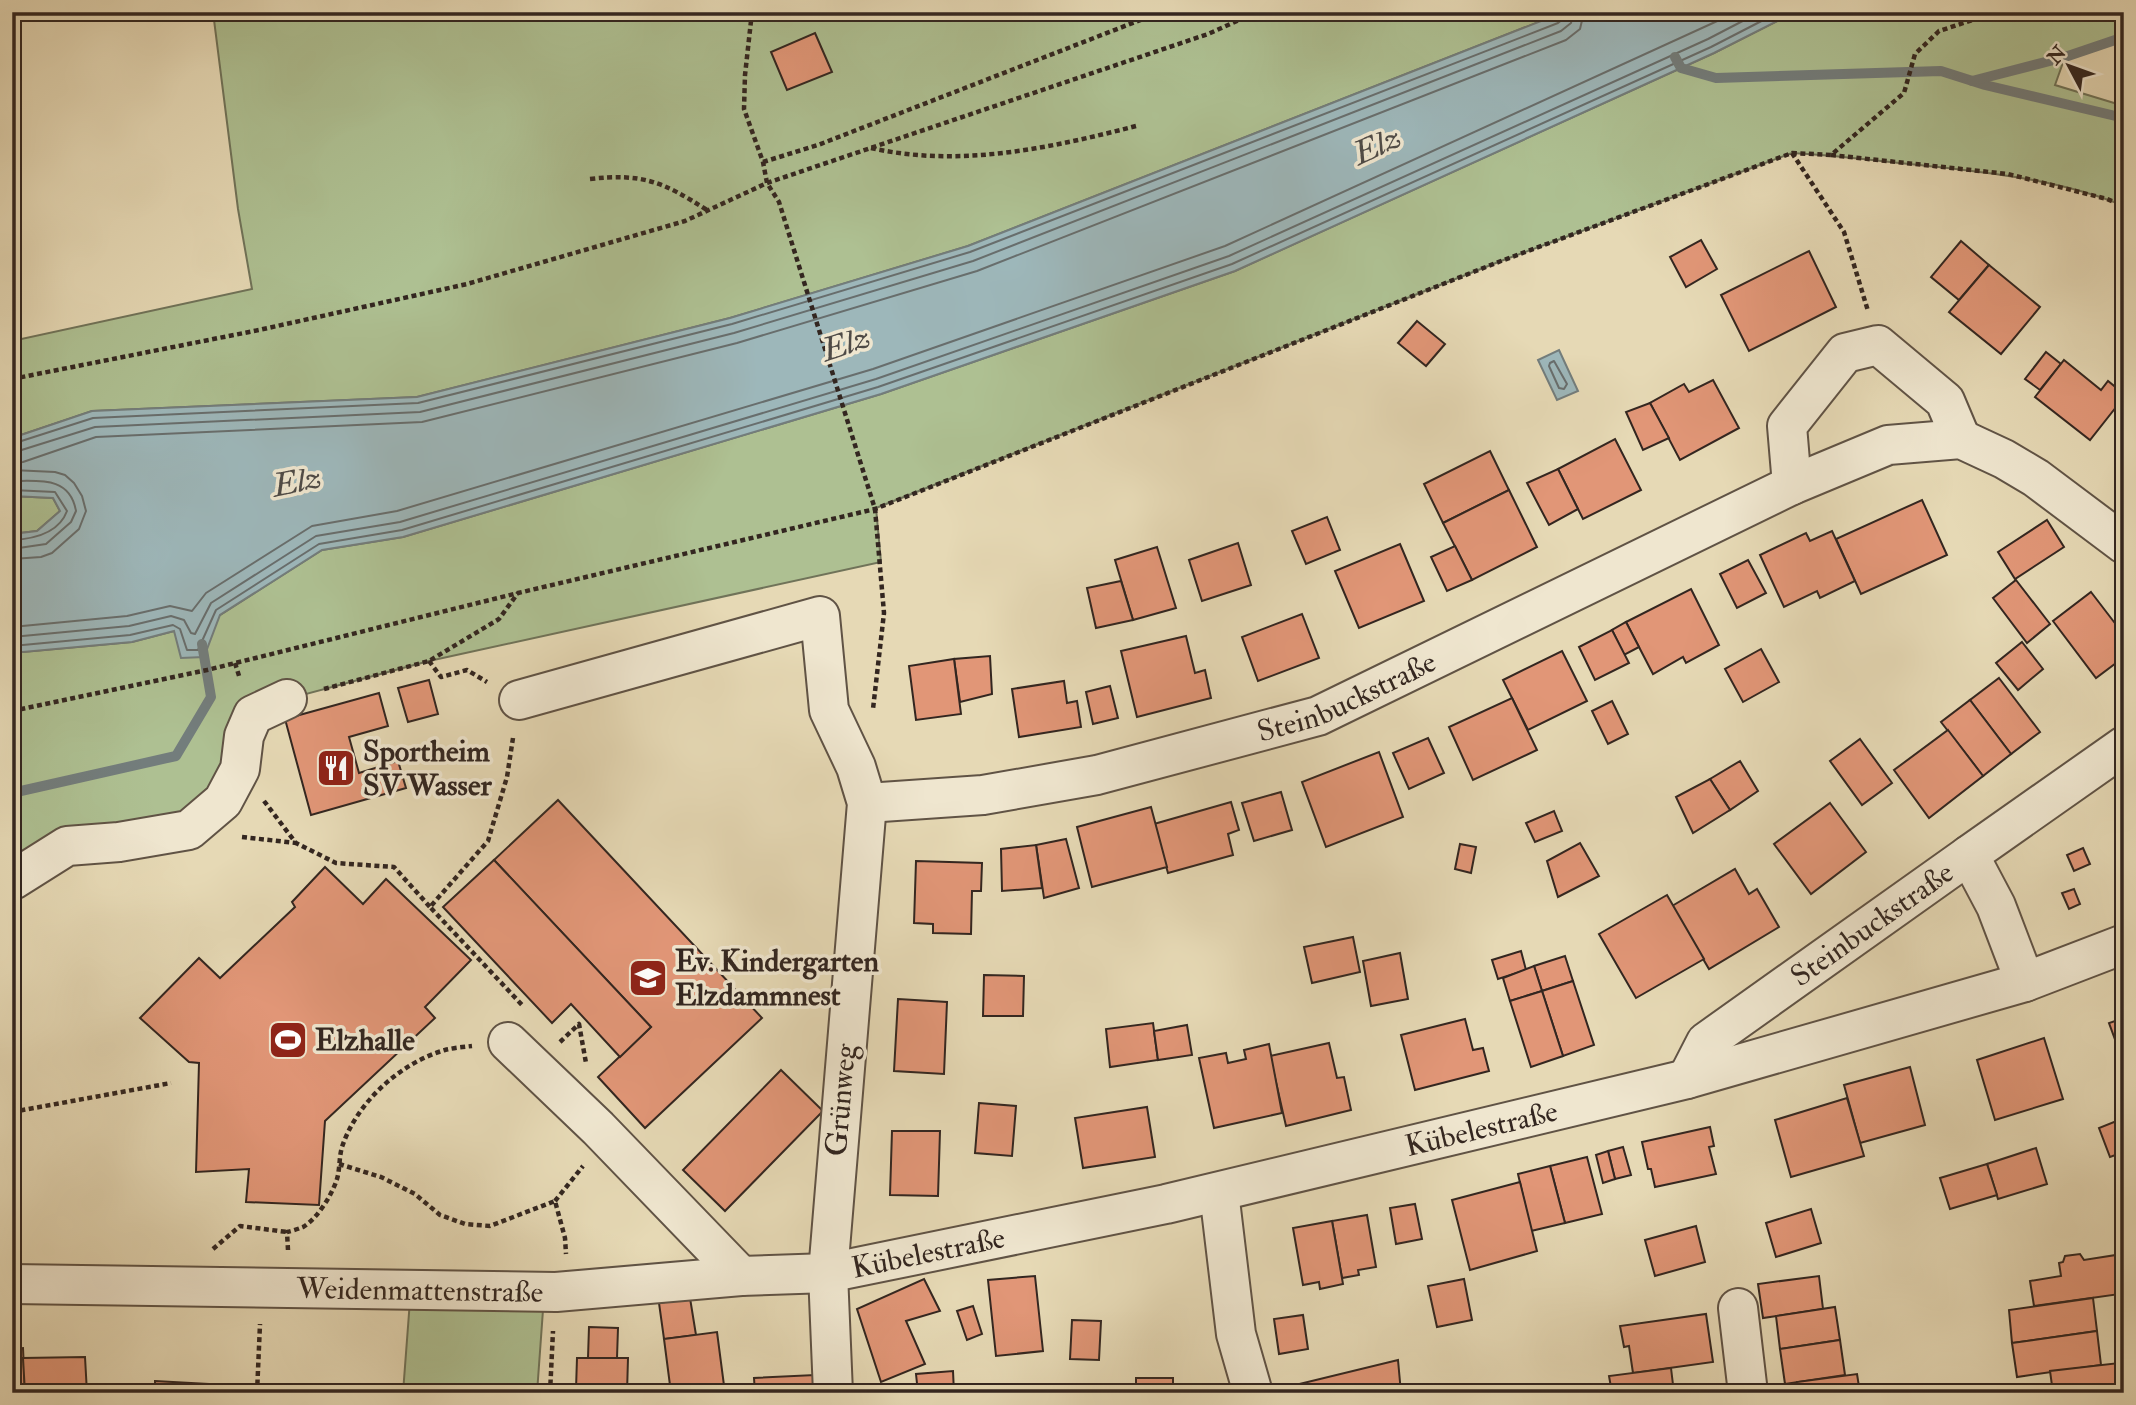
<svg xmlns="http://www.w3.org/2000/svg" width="2136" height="1405" font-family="'IM FELL Double Pica',serif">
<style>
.green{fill:#aec092;stroke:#707359;stroke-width:2}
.water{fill:#9db7ba;stroke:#737d7c;stroke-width:2}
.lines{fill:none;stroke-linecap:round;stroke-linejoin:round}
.shore{stroke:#686e6d;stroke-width:2}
.stream{stroke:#737d7c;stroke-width:10}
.building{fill:#e19677;stroke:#332620;stroke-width:2}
.minor-casing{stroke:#605345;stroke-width:42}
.path{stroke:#332620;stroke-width:4.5;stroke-dasharray:5 3.5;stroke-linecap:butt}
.minor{stroke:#efe6cf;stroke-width:38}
.labels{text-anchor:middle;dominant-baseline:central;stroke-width:7;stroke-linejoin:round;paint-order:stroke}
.street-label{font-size:30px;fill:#332620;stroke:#efe6cf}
.poi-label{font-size:30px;font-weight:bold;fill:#332620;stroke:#efe6cf;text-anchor:start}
.water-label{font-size:32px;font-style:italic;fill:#4e4a46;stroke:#efe6cf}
</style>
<rect width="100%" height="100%" fill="#e6d9b5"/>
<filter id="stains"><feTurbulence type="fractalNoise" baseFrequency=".00286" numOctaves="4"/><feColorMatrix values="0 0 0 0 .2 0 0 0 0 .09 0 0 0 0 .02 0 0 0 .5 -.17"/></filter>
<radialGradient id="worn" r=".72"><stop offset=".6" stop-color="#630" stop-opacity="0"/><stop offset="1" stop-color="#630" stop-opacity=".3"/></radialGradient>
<g class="green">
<polygon points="213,12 1564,12 968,246 730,318 417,397 92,411 12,438 12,341 252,289 238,209"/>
<path d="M1795,12H2124V37L2065,57L2055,85L2124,106V206C2059,179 1989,173 1920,165C1877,161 1835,155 1792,153L1501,261L876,508L881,562L429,661L287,699L223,801L12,879V653L132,642L174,631L220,615L322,550L403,537L881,394L1235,271L1714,53Z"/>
<polygon points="12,496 53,498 60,511 37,531 12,534"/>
<polygon points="544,1296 537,1393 403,1393 410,1300"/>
</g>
<g class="water">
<polygon points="1564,12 1795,12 1714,53 1235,271 881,394 403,537 322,550 220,615 204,657 181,658 174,631 132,642 12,653 12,534 37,531 60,511 53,498 12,496 12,438 92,411 417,397 730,318 968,246"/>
<polygon points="1559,350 1578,391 1557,400 1538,360"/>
</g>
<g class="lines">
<g class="shore">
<polygon points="1554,361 1567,384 1564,389 1559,388 1549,366 1550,363"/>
<polyline points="12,444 93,418 418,403 732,324 970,252 1558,23 1563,19 1565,12"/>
<polyline points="12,453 95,427 420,412 734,333 973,261 1561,31 1571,23 1573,12"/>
<polyline points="12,463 23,462 96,437 422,422 737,343 977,271 1566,40 1580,29 1584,12"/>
<polyline points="12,470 55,472 65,475 74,483 82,496 86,511 79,529 52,553 41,557 12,559"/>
<path d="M12,481C39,481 70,476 76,511L71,522L46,544L12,549"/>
<path d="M12,490L55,492L67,511C59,533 33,539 12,540"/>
<polyline points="12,627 127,616 170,606 192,611 206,593 312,526 397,511 873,369 1225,246 1737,12"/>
<polyline points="12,637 129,626 171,616 184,620 191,633 195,634 211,603 316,536 400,522 876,379 1229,256 1708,39 1760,12"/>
<polyline points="12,646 130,635 173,625 180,629 187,650 198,650 216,610 319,544 402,530 878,387 1232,264 1711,47 1779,12"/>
</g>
<g class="stream">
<polyline points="1675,57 1681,68 1716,78 1941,71 1985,85 2124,118"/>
<polyline points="1972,81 2065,57 2124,37"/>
<polyline points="12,793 176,756 211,697 202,644"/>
</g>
</g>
<g class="building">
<polygon points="815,33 832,72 787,90 771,52"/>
<polygon points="1701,240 1717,269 1686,287 1670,257"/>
<polygon points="1961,241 1989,265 1959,300 1931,277"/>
<polygon points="1809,251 1836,307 1749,351 1721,295"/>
<polygon points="1989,265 2040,307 2001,354 1949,312"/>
<polygon points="1417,321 1445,344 1426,366 1398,343"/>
<polygon points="2046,352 2061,364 2040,390 2025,379"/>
<polygon points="2064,360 2101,390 2108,381 2124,394 2124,397 2090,440 2035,397"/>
<polygon points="1713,380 1739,428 1680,460 1650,403 1684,384 1689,392"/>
<polygon points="1650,403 1669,438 1643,450 1626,412"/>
<polygon points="1615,439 1641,490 1583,519 1558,469"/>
<polygon points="1490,451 1509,490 1443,523 1424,484"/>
<polygon points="1558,469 1578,509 1549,525 1527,483"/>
<polygon points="1509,490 1537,547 1472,580 1443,523"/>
<polygon points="1922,500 1947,555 1861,594 1836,539"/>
<polygon points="1327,517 1340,550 1306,564 1292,531"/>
<polygon points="2047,520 2064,547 2015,579 1998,552"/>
<polygon points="1832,531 1855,581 1820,598 1817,591 1784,607 1760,555 1806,533 1810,541"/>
<polygon points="1238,543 1251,585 1202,601 1189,560"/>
<polygon points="1400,544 1424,601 1359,628 1335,571"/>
<polygon points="1455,546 1472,580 1447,591 1431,557"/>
<polygon points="1157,547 1176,608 1133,620 1115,560"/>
<polygon points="1748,560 1766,593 1737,608 1720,574"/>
<polygon points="2016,580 2050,624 2027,643 1993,598"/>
<polygon points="1121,581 1133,620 1096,628 1087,588"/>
<polygon points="1691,589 1719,645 1686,663 1683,657 1653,674 1626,622"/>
<polygon points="2091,592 2124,635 2124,657 2096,678 2053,621"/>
<polygon points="1302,614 1319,658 1258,681 1242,637"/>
<polygon points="1626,622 1639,647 1624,655 1612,630"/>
<polygon points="1612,630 1629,663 1595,680 1579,647"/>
<polygon points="1186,636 1195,673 1205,670 1211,698 1137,717 1121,651"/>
<polygon points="2022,642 2043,669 2018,690 1996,663"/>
<polygon points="1761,649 1779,682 1743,702 1725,669"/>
<polygon points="1562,651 1587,701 1528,730 1503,680"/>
<polygon points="990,656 992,694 960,702 954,659"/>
<polygon points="954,659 961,714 916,720 909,666"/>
<polygon points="1999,678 2040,732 2011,754 1970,700"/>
<polygon points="429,680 438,714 408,722 398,688"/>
<polygon points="1064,681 1067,703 1077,701 1081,727 1019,737 1012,689"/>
<polygon points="1110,686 1118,718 1093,724 1086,692"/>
<polygon points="379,693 388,726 349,737 359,773 398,761 406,788 311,815 285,719"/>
<polygon points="1512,698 1537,750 1473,780 1449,727"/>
<polygon points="1970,700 2011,754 1983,776 1941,722"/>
<polygon points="1612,701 1628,734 1608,744 1592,711"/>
<polygon points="1948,730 1983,776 1929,818 1894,770"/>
<polygon points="1428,738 1444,773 1409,789 1393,753"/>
<polygon points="1860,739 1892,783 1862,805 1830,761"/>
<polygon points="1379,752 1403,817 1326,847 1302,782"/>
<polygon points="1740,761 1758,791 1730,810 1710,779"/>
<polygon points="1710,779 1730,810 1693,833 1676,797"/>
<polygon points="1281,792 1292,830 1254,841 1242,803"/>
<polygon points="558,800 762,1018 645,1128 598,1077 651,1027 494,860"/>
<polygon points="1231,802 1239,830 1228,834 1233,855 1168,873 1154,824"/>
<polygon points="1830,803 1866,852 1811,894 1774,844"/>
<polygon points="1151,807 1167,867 1092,887 1077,827"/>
<polygon points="1554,811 1562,831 1535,842 1526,823"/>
<polygon points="1066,839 1079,888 1044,898 1036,845"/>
<polygon points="1580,843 1599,876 1558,897 1547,861"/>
<polygon points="1460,844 1476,847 1471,873 1455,869"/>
<polygon points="1036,845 1042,888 1002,891 1001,849"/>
<polygon points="2083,848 2090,864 2074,871 2067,855"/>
<polygon points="494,860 651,1027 620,1057 571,1004 552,1023 443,907"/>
<polygon points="916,861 982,863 981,891 972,891 971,934 933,933 933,924 914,923"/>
<polygon points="325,867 363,904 386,879 471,960 425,1007 435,1018 325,1121 319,1205 246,1202 249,1169 196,1172 199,1063 189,1062 140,1018 199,958 220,978 295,907 292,902"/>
<polygon points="1735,869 1749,894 1757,889 1779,927 1709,969 1672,906"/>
<polygon points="2074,889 2080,904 2069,909 2062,893"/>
<polygon points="1667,895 1704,959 1636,998 1599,934"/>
<polygon points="1353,937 1360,972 1312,983 1304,947"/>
<polygon points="1521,951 1526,970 1498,979 1492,960"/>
<polygon points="1400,953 1408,999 1371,1006 1363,961"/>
<polygon points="1565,956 1573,981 1542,991 1534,966"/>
<polygon points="1534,966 1542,991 1510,1001 1503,978"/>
<polygon points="984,975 1024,976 1023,1016 983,1016"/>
<polygon points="1573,981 1594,1045 1563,1056 1542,991"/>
<polygon points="1542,991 1563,1056 1531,1067 1510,1001"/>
<polygon points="898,999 947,1002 944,1074 894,1071"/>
<polygon points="2124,1018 2124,1064 2109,1023"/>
<polygon points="1465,1019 1473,1050 1483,1048 1489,1071 1415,1090 1401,1035"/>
<polygon points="1153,1023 1158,1060 1110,1067 1106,1029"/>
<polygon points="1187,1025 1192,1055 1158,1060 1154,1031"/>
<polygon points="2044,1038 2063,1099 1995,1120 1977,1060"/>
<polygon points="1329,1043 1337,1078 1344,1077 1351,1110 1286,1126 1270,1056"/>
<polygon points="1269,1044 1282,1113 1214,1128 1199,1058 1226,1053 1228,1063 1246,1059 1244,1050"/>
<polygon points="1910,1067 1925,1125 1860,1143 1844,1085"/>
<polygon points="781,1070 823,1111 725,1211 683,1170"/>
<polygon points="1847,1098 1864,1156 1791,1177 1775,1120"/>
<polygon points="979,1103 1016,1106 1012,1156 975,1153"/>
<polygon points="1147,1107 1155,1157 1083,1168 1075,1118"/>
<polygon points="2124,1118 2124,1152 2110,1157 2099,1128"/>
<polygon points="1710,1127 1714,1146 1709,1147 1716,1174 1655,1187 1651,1169 1648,1169 1642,1142"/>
<polygon points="892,1131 940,1131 938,1196 890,1195"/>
<polygon points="1623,1147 1631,1175 1615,1179 1608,1151"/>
<polygon points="2036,1148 2047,1184 1998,1199 1987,1164"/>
<polygon points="1608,1151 1615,1179 1603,1183 1596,1155"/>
<polygon points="1587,1157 1602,1214 1565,1223 1550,1166"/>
<polygon points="1987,1164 1997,1195 1950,1209 1940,1178"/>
<polygon points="1550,1166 1565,1223 1531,1231 1518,1174"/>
<polygon points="1520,1182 1537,1251 1470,1270 1452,1200"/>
<polygon points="1415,1204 1422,1239 1396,1244 1390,1208"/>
<polygon points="1811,1209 1821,1243 1776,1257 1766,1223"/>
<polygon points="1367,1215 1376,1267 1358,1270 1359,1275 1342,1278 1332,1221"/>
<polygon points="1332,1221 1343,1284 1320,1289 1319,1282 1303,1285 1293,1228"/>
<polygon points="1696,1226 1705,1262 1655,1276 1645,1240"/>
<polygon points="2080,1254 2084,1260 2116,1255 2120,1294 2034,1306 2030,1281 2061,1276 2059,1263 2063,1262 2065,1256"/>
<polygon points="1035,1276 1043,1351 996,1356 988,1280"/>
<polygon points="1819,1276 1823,1309 1763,1318 1758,1284"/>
<polygon points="924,1279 940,1311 906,1321 925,1364 881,1382 857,1309"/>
<polygon points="1464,1279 1472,1320 1437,1327 1428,1286"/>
<polygon points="690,1298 696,1335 664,1339 659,1303"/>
<polygon points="2093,1298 2097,1331 2012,1343 2009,1310"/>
<polygon points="973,1306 982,1334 967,1340 957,1311"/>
<polygon points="1835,1307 1840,1340 1780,1349 1776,1316"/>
<polygon points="1706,1314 1713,1362 1633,1373 1629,1346 1624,1347 1620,1326"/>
<polygon points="1303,1315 1308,1349 1279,1354 1274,1319"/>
<polygon points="1072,1320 1101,1321 1099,1360 1070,1359"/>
<polygon points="589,1327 618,1328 617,1358 588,1358"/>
<polygon points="2097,1331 2101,1365 2017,1377 2012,1343"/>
<polygon points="717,1332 725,1393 671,1393 664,1339"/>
<polygon points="1840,1340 1845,1375 1785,1384 1780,1349"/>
<polygon points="23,1348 25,1392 12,1392 12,1349"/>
<polygon points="85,1357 87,1393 25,1393 23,1358"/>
<polygon points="577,1358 628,1358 627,1393 567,1393 567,1389 576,1389"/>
<polygon points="1398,1360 1401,1393 1288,1393 1287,1387"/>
<polygon points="2119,1363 2122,1393 2053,1393 2050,1371"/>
<polygon points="1671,1368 1674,1393 1612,1393 1609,1376"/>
<polygon points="953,1371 954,1393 918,1393 916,1374"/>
<polygon points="1857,1374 1860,1393 1798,1393 1797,1382"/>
<polygon points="815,1375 816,1393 755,1393 754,1378"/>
<rect x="1136" y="1378" width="37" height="15"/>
<polygon points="155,1381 244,1386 243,1393 155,1393"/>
</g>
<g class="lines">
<g class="minor-casing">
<g id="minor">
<polyline points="1792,485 1787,426 1845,353 1878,345 1945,401 1961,439"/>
<polyline points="519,700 820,616 829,710 856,767 867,803 828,1273 833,1393"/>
<path id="s1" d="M867,803L983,795L1097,775L1318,716L1792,485L1888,445L1961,439L2004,459L2036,478L2124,544"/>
<polyline points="13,880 67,846 119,842 189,830 223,801 240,769 244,736 253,715 287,699"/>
<polyline points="2025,982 1996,906 1969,855 2124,746"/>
<polyline points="508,1042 598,1128 741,1276"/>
<path id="s2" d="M1687,1079L1706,1042L1969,855"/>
<polyline points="1219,1192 1236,1334 1253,1393"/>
<path id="s3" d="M12,1284L556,1292L741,1276L828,1273L1166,1204L1687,1079L2025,982L2124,944"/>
<polyline points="1738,1308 1748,1393"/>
</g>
</g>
<g class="path">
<polyline points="752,12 745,75 744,109 763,162 767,183 779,202 875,509 884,613 873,709"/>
<path d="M871,148C959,168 1051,148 1136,126"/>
<polyline points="1792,153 1844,232 1868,311"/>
<polyline points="1831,155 2008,174 2107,199 2124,206"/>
<polyline points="763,162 818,145 1161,12"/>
<path d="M590,179C643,173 663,182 707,210"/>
<polyline points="12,379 259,330 467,284 685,221 767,183 1208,34 1257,12"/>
<polyline points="429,661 441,677 467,670 487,682"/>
<polyline points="235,663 240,679"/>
<polyline points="324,689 429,661 499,619 518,593"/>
<polyline points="12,711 207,670 518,593 875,509 1501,261 1792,153 1831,155 1904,93 1915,54 1939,31 1997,12"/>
<polyline points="513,738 507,777 488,841 430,907 523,1006"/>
<polyline points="264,801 296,843 336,863 394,867 430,907"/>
<polyline points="242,837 296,843"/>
<polyline points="560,1042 579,1024 586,1063"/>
<polyline points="12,1112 171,1083"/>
<polyline points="339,1164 381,1177 415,1194 440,1215 465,1224 490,1226 555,1201 565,1238 566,1254"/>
<polyline points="555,1201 583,1166"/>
<polyline points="213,1249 240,1226 287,1232"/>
<path d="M288,1250L287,1232C292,1231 298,1229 303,1227C317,1219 332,1195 337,1179C340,1169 339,1157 342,1147C357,1102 400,1063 445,1050C453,1048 463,1047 472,1046"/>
<polyline points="257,1393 260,1324"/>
<polyline points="550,1393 553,1331"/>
</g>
<use href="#minor" class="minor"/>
</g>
<defs>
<g id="restaurant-square" transform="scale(2.0125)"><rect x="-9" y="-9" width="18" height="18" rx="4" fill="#8f2418" stroke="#efe6cf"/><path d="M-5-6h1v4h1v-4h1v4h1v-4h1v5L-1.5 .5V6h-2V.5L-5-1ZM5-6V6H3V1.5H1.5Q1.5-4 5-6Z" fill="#fff"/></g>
<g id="school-square" transform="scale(2.0125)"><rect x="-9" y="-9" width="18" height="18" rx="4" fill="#8f2418" stroke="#efe6cf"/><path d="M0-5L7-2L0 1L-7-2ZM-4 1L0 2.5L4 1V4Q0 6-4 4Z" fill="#fff"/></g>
<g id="stadium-square" transform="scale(2.0125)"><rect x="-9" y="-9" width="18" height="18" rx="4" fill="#8f2418" stroke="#efe6cf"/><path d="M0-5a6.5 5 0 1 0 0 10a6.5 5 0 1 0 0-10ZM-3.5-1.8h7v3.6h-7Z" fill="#fff"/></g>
</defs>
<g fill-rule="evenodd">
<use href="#restaurant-square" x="336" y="768"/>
<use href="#school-square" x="648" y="978"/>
<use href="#stadium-square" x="288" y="1040"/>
</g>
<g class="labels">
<g class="street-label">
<text stroke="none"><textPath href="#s1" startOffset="494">Steinbuckstraße</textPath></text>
<text stroke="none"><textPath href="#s2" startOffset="245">Steinbuckstraße</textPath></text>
<text transform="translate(841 1100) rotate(-85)">Grünweg</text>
<text stroke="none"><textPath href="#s3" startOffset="1486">Kübelestraße</textPath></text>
<text stroke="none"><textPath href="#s3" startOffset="919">Kübelestraße</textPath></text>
<text stroke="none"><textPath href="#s3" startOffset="408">Weidenmattenstraße</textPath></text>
</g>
<g class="poi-label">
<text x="363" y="751">Sportheim<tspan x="363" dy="34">SV Wasser</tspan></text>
<text x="675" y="961">Ev. Kindergarten<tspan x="675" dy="34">Elzdammnest</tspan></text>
<text x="315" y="1040">Elzhalle</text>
</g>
<g class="water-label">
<text transform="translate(1377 146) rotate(-25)">Elz</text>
<text transform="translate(846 344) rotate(-19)">Elz</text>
<text transform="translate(297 482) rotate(-12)">Elz</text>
</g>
</g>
<rect width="2136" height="1405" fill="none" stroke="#e6d9b5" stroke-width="42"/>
<rect x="14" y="14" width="2108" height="1377" fill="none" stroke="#332620" stroke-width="3.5"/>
<rect x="21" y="21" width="2094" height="1363" fill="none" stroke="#332620" stroke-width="2"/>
<g transform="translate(2069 66) rotate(311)" stroke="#efe6cf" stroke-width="5" paint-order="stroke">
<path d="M0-5L12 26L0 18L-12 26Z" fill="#332620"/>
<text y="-10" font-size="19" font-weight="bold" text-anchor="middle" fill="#332620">N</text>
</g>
<rect width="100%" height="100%" filter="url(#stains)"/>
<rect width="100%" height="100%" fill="url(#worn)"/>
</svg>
